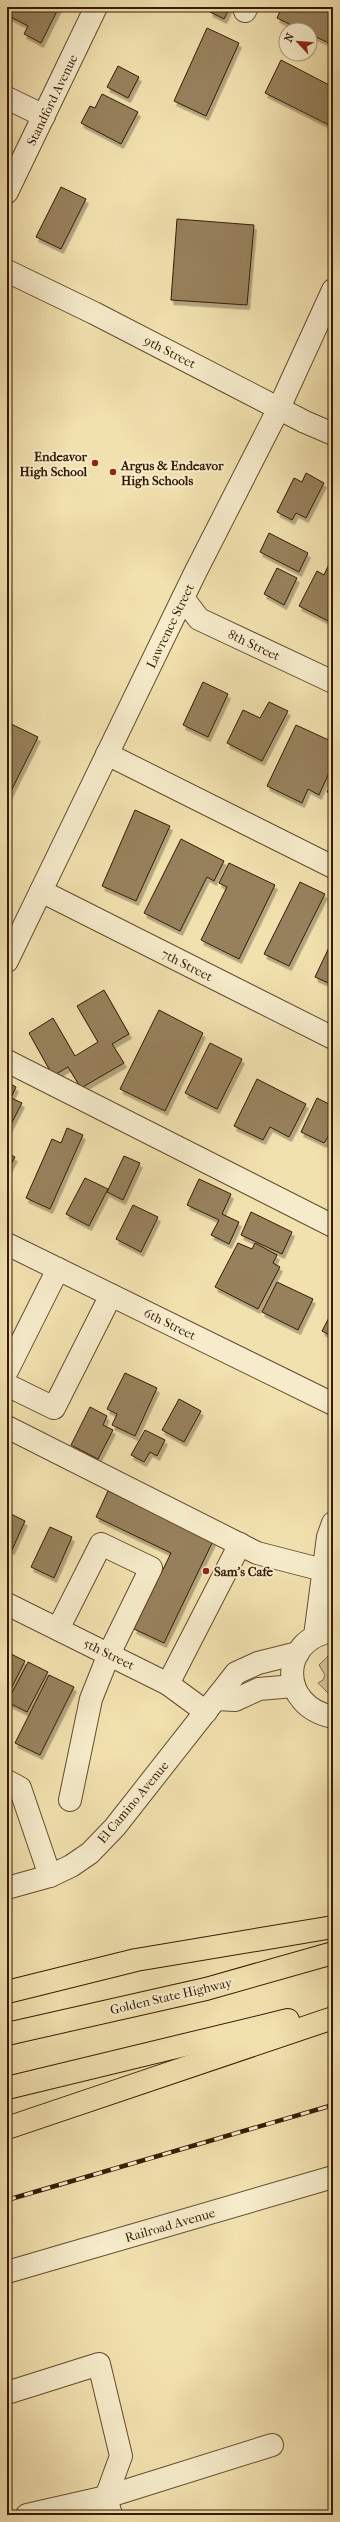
<svg xmlns="http://www.w3.org/2000/svg" width="340" height="2522" font-family="'IM FELL French Canon',serif">
<style>
.green{fill:#d1bf92;stroke:#846c4a}
.building{fill:#97815c;stroke:#361a03;filter:url(#shadow)}
.lines{fill:none;stroke-linecap:round;stroke-linejoin:round}
.minor-casing{stroke:#654c2e;stroke-width:24}
.highway-casing{stroke:#361a03;stroke-width:24}
.minor{stroke:#f6eccb;stroke-width:22}
.highway{stroke:#f1e1af;stroke-width:22}
.rail-casing{stroke:#361a03;stroke-width:4.5}
.rail{stroke:#f6eccb;stroke-width:3;stroke-dasharray:9;stroke-linecap:butt}
.poi-dot{fill:#8f2418;stroke:#f6eccb;stroke-width:1.5}
.labels{text-anchor:middle;dominant-baseline:central;stroke-width:4;stroke-linejoin:round;paint-order:stroke}
.street-label{font-size:13px;fill:#361a03;stroke:#f6eccb}
.poi-label{font-size:13px;font-weight:bold;fill:#361a03;stroke:#f6eccb;text-anchor:start}
</style>
<defs>
<filter id="shadow"><feDropShadow dx="2.5" dy="4.5" stdDeviation="0" flood-color="#0004"/></filter>
</defs>
<rect width="100%" height="100%" fill="#f1e1af"/>
<filter id="stains"><feTurbulence type="fractalNoise" baseFrequency=".005" numOctaves="4"/><feColorMatrix values="0 0 0 0 .2 0 0 0 0 .09 0 0 0 0 .02 0 0 0 .5 -.17"/></filter>
<radialGradient id="worn" r=".72"><stop offset=".6" stop-color="#630" stop-opacity="0"/><stop offset="1" stop-color="#630" stop-opacity=".3"/></radialGradient>
<polygon class="green" points="328,1656 333,1662 333,1687 329,1694 318,1683 323,1680 325,1675 319,1665"/>
<g class="building">
<polygon points="7,7 59,7 41,43 24,34 28,26 7,15"/>
<polygon points="212,7 230,7 224,19 210,12"/>
<polygon points="282,7 333,7 333,45 310,34 310,30 301,30 277,18"/>
<polygon points="207,28 239,43 206,116 174,101"/>
<polygon points="281,60 333,87 333,127 265,93"/>
<polygon points="118,66 139,77 128,98 107,87"/>
<polygon points="102,94 138,112 121,144 81,123 90,106 95,108"/>
<polygon points="61,187 86,199 61,249 36,237"/>
<polygon points="177,219 254,225 247,305 171,300"/>
<polygon points="306,473 324,483 306,518 296,513 292,520 277,512 294,478 302,482"/>
<polygon points="269,533 308,553 299,572 260,552"/>
<polygon points="330,562 333,564 332,623 299,606 317,571 324,575"/>
<polygon points="277,568 297,578 284,605 264,594"/>
<polygon points="203,682 228,694 208,737 183,725"/>
<polygon points="269,702 288,711 262,761 227,743 243,710 260,718"/>
<polygon points="7,722 38,737 7,799"/>
<polygon points="296,725 333,742 333,764 319,795 308,789 302,803 267,786"/>
<polygon points="333,780 333,795 327,792"/>
<polygon points="135,810 170,826 136,901 102,886"/>
<polygon points="181,839 224,861 214,881 207,877 180,931 144,913"/>
<polygon points="229,863 275,885 239,959 201,940 227,887 219,883"/>
<polygon points="300,882 325,894 289,966 264,954"/>
<polygon points="333,939 333,985 315,977"/>
<polygon points="104,990 129,1034 112,1044 124,1063 81,1088 68,1067 53,1076 29,1033 53,1018 75,1056 98,1042 77,1006"/>
<polygon points="159,1010 203,1033 165,1111 120,1089"/>
<polygon points="210,1043 242,1059 217,1109 185,1093"/>
<polygon points="257,1079 306,1104 289,1137 270,1127 263,1140 234,1126"/>
<polygon points="7,1082 16,1087 11,1098 22,1103 7,1132"/>
<polygon points="317,1098 333,1106 333,1129 324,1143 301,1132"/>
<polygon points="67,1128 83,1135 50,1209 26,1198 52,1139 61,1143"/>
<polygon points="7,1153 15,1157 7,1172"/>
<polygon points="124,1156 140,1163 123,1200 107,1192"/>
<polygon points="85,1178 108,1189 89,1226 66,1214"/>
<polygon points="199,1179 231,1194 222,1214 239,1222 229,1244 211,1235 219,1220 187,1205"/>
<polygon points="133,1205 158,1217 141,1252 116,1239"/>
<polygon points="251,1212 292,1232 282,1254 241,1235"/>
<polygon points="238,1243 252,1249 255,1243 277,1255 273,1263 280,1267 258,1309 215,1287"/>
<polygon points="277,1282 313,1299 298,1330 262,1312"/>
<polygon points="333,1310 333,1337 322,1331"/>
<polygon points="125,1373 157,1388 135,1436 112,1425 117,1414 107,1409"/>
<polygon points="179,1399 201,1411 184,1442 162,1430"/>
<polygon points="90,1407 107,1416 103,1425 113,1430 98,1459 71,1445"/>
<polygon points="145,1430 165,1440 157,1456 150,1452 144,1462 131,1455"/>
<polygon points="108,1491 213,1541 164,1643 134,1629 171,1553 96,1517"/>
<polygon points="7,1512 25,1521 12,1550 7,1548"/>
<polygon points="50,1527 72,1537 54,1578 31,1567"/>
<polygon points="7,1652 25,1661 7,1697"/>
<polygon points="28,1662 48,1672 27,1712 7,1702"/>
<polygon points="49,1675 74,1687 40,1755 15,1743"/>
</g>
<g class="lines">
<g class="minor-casing">
<g id="minor">
<polyline points="245,11 247,7"/>
<polyline points="7,98 44,116"/>
<polyline points="7,192 96,7"/>
<polyline points="7,271 94,313 305,422 333,434"/>
<polyline points="183,598 199,619 333,682"/>
<polyline points="107,754 333,867"/>
<polyline points="41,891 333,1038"/>
<polyline points="7,961 195,573 279,408 333,290"/>
<polyline points="7,1061 333,1226"/>
<polyline points="7,1244 333,1404"/>
<polyline points="7,1371 58,1269"/>
<polyline points="7,1385 54,1408 111,1295"/>
<polyline points="7,1427 257,1553 323,1570"/>
<polyline points="7,1604 168,1684 206,1712"/>
<polyline points="58,1629 101,1544 151,1568 109,1654 91,1699 70,1800"/>
<path d="M333,1631C279,1639 278,1706 333,1717"/>
<polyline points="315,1636 328,1537 333,1523"/>
<polyline points="168,1684 240,1544"/>
<polyline points="217,1699 235,1700 259,1689 294,1686"/>
<polyline points="7,1781 20,1788 50,1876"/>
<polyline points="7,1888 50,1876 71,1866 90,1853 115,1827 236,1673 258,1663 298,1653"/>
<polyline points="7,2272 333,2177"/>
<polyline points="7,2393 99,2364 121,2456 106,2497 111,2515"/>
<polyline points="27,2515 106,2497 272,2445"/>
</g>
</g>
<g class="highway-casing">
<g id="highway">
<polyline points="7,1992 136,1960 333,1927"/>
<polyline points="7,2034 206,1989 333,1953"/>
<polyline points="7,2088 288,2020"/>
<polyline points="7,2128 333,2018"/>
</g>
</g>
<use href="#minor" class="minor"/>
<use href="#highway" class="highway"/>
<g class="rail-casing">
<polyline id="rail" points="7,2200 333,2105"/>
</g>
<use href="#rail" class="rail"/>
</g>
<g class="poi-dot">
<circle cx="95" cy="463" r="4"/>
<circle cx="113" cy="472" r="4"/>
<circle cx="206" cy="1571" r="4"/>
</g>
<g class="labels">
<g class="street-label">
<text transform="translate(52 100) rotate(-64)">Standford Avenue</text>
<text transform="translate(170 352) rotate(27)">9th Street</text>
<text transform="translate(170 626) rotate(-64)">Lawrence Street</text>
<text transform="translate(254 645) rotate(25)">8th Street</text>
<text transform="translate(187 965) rotate(27)">7th Street</text>
<text transform="translate(170 1324) rotate(26)">6th Street</text>
<text transform="translate(109 1654) rotate(26)">5th Street</text>
<text transform="translate(133 1802) rotate(-50)">El Camino Avenue</text>
<text transform="translate(171 1996) rotate(-13)">Golden State Highway</text>
<text transform="translate(170 2225) rotate(-16)">Railroad Avenue</text>
</g>
<g class="poi-label">
<text x="87" y="456" text-anchor="end">Endeavor<tspan x="87" dy="15">High School</tspan></text>
<text x="121" y="465">Argus &amp; Endeavor<tspan x="121" dy="15">High Schools</tspan></text>
<text x="214" y="1571">Sam's Cafe</text>
</g>
</g>
<rect width="340" height="2522" fill="none" stroke="#f1e1af" stroke-width="24"/>
<rect x="8" y="8" width="324" height="2506" fill="none" stroke="#361a03" stroke-width="2"/>
<rect x="12" y="12" width="316" height="2498" fill="none" stroke="#361a03"/>
<g transform="translate(298 42) rotate(296)"><circle r="19" fill="#f6eccb" stroke="#a9987b"/>
<path d="M0-3L7 15L0 10L-7 15Z" fill="#8f2418"/>
<text y="-6" font-size="11" font-weight="bold" text-anchor="middle" fill="#361a03">N</text>
</g>
<rect width="100%" height="100%" filter="url(#stains)"/>
<rect width="100%" height="100%" fill="url(#worn)"/>
</svg>
